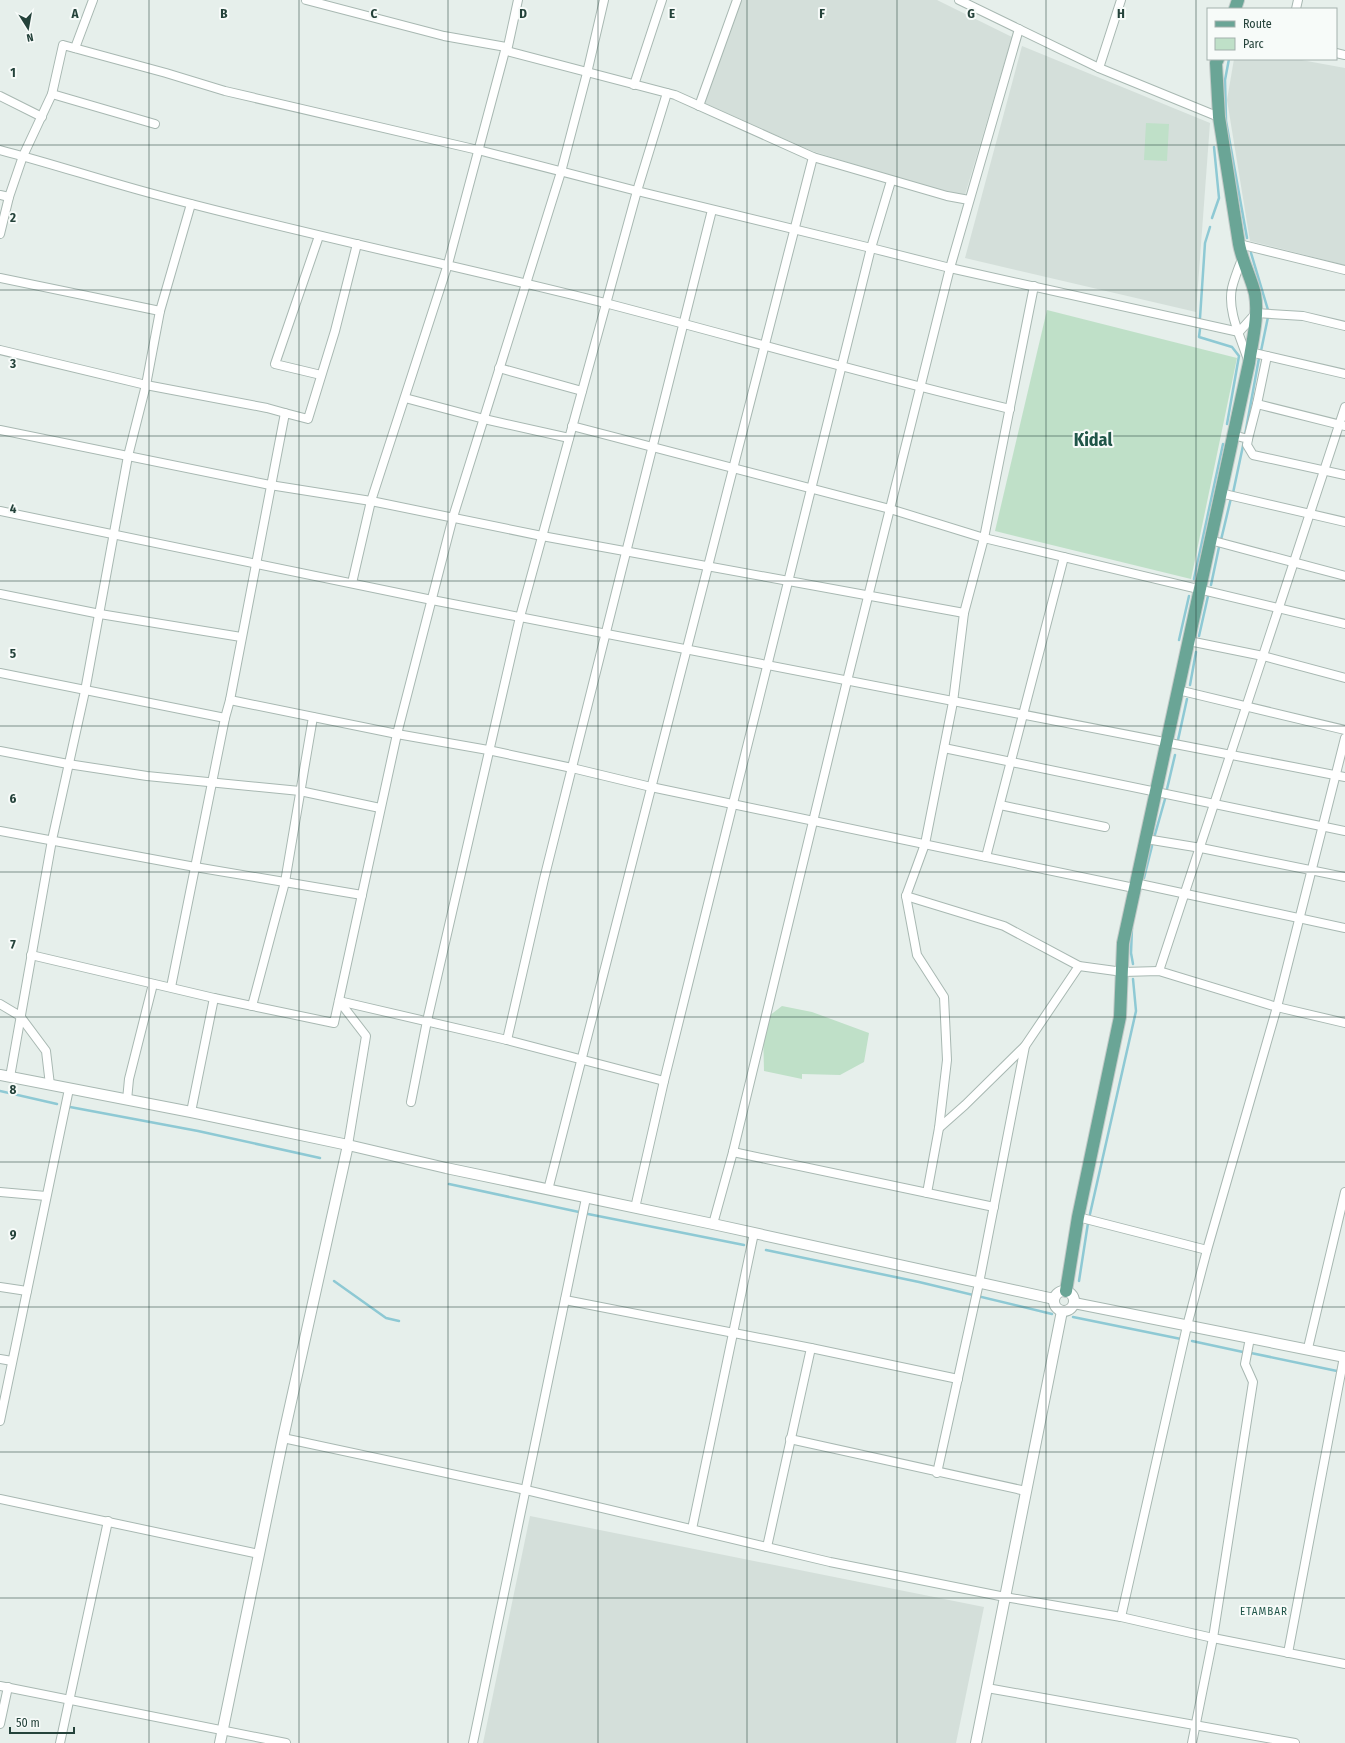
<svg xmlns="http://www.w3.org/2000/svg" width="1345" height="1743" font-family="'Fira Sans Condensed',sans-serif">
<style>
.built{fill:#d4dfda}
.green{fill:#bfe0c8}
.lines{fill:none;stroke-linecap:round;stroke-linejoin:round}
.stream{stroke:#8ec9d4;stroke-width:2.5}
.minor-casing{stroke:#a8b8b2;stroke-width:10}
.tertiary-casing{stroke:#a8b8b2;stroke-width:12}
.primary-casing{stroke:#c2cac8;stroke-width:14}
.minor{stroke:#fff;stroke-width:8}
.tertiary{stroke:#fff;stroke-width:10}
.primary{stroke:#6aa596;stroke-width:12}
.grid{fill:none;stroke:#24423a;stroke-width:1;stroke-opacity:0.55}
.labels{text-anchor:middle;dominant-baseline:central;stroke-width:4;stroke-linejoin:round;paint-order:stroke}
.neighbourhood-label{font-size:11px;letter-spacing:1px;fill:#1f5548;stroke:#f7fbf9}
.town-label{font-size:18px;font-weight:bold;fill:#1f5548;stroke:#f7fbf9}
.grid-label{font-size:13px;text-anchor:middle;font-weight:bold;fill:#24423a;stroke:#f7fbf9;stroke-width:4;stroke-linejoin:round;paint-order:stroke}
</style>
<rect width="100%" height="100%" fill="#e6efeb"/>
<g class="built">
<polygon points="740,0 937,0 1012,37 965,195 922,186 812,151 704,103"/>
<polygon points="1022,46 1210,123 1196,312 965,258"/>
<polygon points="1234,59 1296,59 1345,68 1345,265 1250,241 1227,100"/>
<polygon points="530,1516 984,1607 956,1743 483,1743"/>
</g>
<g class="green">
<polygon points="1146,123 1169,124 1167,161 1144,160"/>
<polygon points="1047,310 1237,358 1191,579 995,531"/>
<polygon points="782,1006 812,1012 869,1033 864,1062 840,1075 802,1074 802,1079 764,1071 763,1030 769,1016"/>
</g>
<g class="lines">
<g class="stream">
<polyline points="1229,59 1225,80 1226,121 1247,238"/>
<polyline points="1212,218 1219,198 1214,147"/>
<polyline points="1251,253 1268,310"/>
<polyline points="1200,318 1205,243 1210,227"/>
<polyline points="1200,329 1199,337 1232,347 1239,356 1227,424"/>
<polyline points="1261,351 1268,317"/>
<polyline points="1245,435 1259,358"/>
<polyline points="1233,493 1244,441"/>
<polyline points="1221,540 1231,498"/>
<polyline points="1194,579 1223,444"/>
<polyline points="1211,585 1219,547"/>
<polyline points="1199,636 1208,596"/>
<polyline points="1179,640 1189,596"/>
<polyline points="1190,685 1196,652"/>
<polyline points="1178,740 1187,699"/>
<polyline points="1167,789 1175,755"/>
<polyline points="1154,838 1165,799"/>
<polyline points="1144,878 1152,846"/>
<polyline points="1132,928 1131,953 1133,964"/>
<polyline points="0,1091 57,1104"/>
<polyline points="70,1107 198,1131 320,1158"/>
<polyline points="449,1184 579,1212"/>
<polyline points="588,1214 744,1245"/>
<polyline points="1090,1214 1136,1011 1133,979"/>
<polyline points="766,1250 919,1282 1052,1314"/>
<polyline points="334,1281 386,1318 399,1321"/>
<polyline points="1079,1281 1088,1223"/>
<polyline points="1073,1317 1181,1339"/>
<polyline points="1192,1341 1243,1352"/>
<polyline points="1251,1353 1337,1371"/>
</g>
<g class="minor-casing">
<g id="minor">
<polyline points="306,0 444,36 506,47 507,51 675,95 813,157 947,196 969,200"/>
<polyline points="959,0 1099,68 1219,117"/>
<polyline points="1296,9 1298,0"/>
<polyline points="75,48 93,0"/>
<polyline points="507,51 518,0"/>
<polyline points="1336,53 1345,55"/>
<polyline points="1099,68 1121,0"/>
<polyline points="634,85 662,0"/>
<polyline points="52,94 155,124"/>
<polyline points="0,96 42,117"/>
<polyline points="699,106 737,0"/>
<path d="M0,150C54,164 107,182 161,196C310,236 460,266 609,304C743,339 875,377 1010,409"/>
<polyline points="0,195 9,197"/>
<polyline points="0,234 9,197 23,156 52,94 63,45 166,73 225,91 478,150 637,191 871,248 950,268 1239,332 1256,313 1303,316 1345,326"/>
<polyline points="319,236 275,364 321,375"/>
<polyline points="1239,244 1345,270"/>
<path d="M1242,259C1238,269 1234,279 1232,288C1227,311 1241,338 1248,360"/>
<polyline points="0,278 160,311"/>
<polyline points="1034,286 984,538 964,613 953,702 925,844 906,896 1004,926 1079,966 1123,972 1159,971 1277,1007 1345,1023"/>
<polyline points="0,350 146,385 267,408 285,413"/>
<polyline points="1250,352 1345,374"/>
<polyline points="1267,356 1257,404 1345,426"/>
<polyline points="499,368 582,391"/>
<polyline points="405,398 484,419 569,438"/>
<polyline points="572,426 890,509 984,538 1345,624"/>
<polyline points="0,430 270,485 371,501 542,536 964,613"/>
<polyline points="1233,435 1248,439 1247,445 1253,455 1345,475"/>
<polyline points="1248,439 1257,404"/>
<polyline points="1220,493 1345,522"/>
<polyline points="0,511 432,600 1345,777"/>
<polyline points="1210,540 1345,576"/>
<polyline points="352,583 371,501 448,264 506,47"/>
<polyline points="0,594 100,614 241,637"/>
<polyline points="1189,641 1263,656 1345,678"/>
<polyline points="0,673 225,718"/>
<polyline points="1178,690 1345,730"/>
<polyline points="230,700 397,734 488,750 572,768 651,787 1134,888"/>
<polyline points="944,748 1345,831"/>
<polyline points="0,751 68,764 147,776 300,791 380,808"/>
<polyline points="1000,805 1105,827"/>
<polyline points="0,831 195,867 362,895"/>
<polyline points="1146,839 1201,848 1345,877"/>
<polyline points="986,857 1064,557"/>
<polyline points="1135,883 1345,928"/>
<polyline points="906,896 917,955 944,997 947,1060 939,1128 927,1193"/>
<polyline points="31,955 214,998 334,1023 397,734 453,517 561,172 587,73 604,0"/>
<polyline points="1159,971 1345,407"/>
<polyline points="171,987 225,718 230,700 285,413 308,419 335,331 357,244"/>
<polyline points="339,1001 507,1040 664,1081"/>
<polyline points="339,1001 366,1036 348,1145"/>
<polyline points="0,1004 20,1016 46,1051 50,1085"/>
<polyline points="252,1006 285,882 313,717"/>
<polyline points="507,1040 544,879 712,210"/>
<polyline points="10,1077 52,840 85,691 128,456 146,385 160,311 191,204"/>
<polyline points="127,1100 129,1079 153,984"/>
<polyline points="411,1102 427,1021 520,617 637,191 667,93"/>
<polyline points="191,1112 214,998"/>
<polyline points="939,1128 965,1105 1025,1046"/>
<polyline points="733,1152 994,1207"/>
<polyline points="548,1190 813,157"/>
<polyline points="0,1192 46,1196"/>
<polyline points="635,1208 664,1081 871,248 891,181"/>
<polyline points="1078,1217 1207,1250"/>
<polyline points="713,1224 733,1152 847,681 950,268 1019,29"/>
<polyline points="0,1287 27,1291"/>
<polyline points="565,1300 811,1348 958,1379"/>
<polyline points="1308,1348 1345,1192"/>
<polyline points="0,1359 12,1361"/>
<polyline points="0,1421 69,1089"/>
<polyline points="283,1438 526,1490 830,1562 1005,1597 1121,1617 1213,1638 1345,1664"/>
<polyline points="790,1439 1026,1491"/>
<polyline points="937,1473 979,1283 1025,1046 1079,966"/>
<polyline points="0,1499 259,1554"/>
<polyline points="692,1529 754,1233"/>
<polyline points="767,1547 811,1348"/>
<polyline points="1121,1617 1187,1326 1207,1250 1277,1007 1345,738"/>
<polyline points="1288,1653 1344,1357"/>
<polyline points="0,1686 286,1743"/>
<polyline points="987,1688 1295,1743"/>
<polyline points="0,1724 8,1687"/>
<polyline points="60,1743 108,1521"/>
<polyline points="473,1743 586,1198"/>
<polyline points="1192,1743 1213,1638 1253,1382 1245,1364 1250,1338"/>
</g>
</g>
<g class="tertiary-casing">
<g id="tertiary">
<polyline points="0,1075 191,1112 348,1145 446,1168 713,1224 1054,1299"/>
<circle cx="1064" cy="1301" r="10"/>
<polyline points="1074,1303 1345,1357"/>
<polyline points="220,1743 283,1438 348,1145"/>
<polyline points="976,1743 1062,1311"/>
</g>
</g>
<g class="primary-casing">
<g id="primary">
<polyline points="1235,9 1238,0"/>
<path d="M1066,1291L1078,1217L1120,1017L1123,943L1249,363C1252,342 1259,316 1255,294C1251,277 1242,261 1239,244L1219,117L1216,63L1218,59"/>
</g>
</g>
<use href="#minor" class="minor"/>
<use href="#tertiary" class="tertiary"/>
<use href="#primary" class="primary"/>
</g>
<path class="grid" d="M149,0V1743M299,0V1743M448,0V1743M598,0V1743M747,0V1743M897,0V1743M1046,0V1743M1196,0V1743M0,145H1345M0,290H1345M0,436H1345M0,581H1345M0,726H1345M0,872H1345M0,1017H1345M0,1162H1345M0,1307H1345M0,1452H1345M0,1598H1345"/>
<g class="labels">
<g class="neighbourhood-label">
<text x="1264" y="1611">ETAMBAR</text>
</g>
<g class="town-label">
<text x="1093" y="440">Kidal</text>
</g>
</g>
<g class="grid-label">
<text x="75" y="18">A</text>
<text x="224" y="18">B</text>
<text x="374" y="18">C</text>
<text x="523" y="18">D</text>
<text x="672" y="18">E</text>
<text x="822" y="18">F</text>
<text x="971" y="18">G</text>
<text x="1121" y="18">H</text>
<text x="13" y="77">1</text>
<text x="13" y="222">2</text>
<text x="13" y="368">3</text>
<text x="13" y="513">4</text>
<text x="13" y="658">5</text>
<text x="13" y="803">6</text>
<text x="13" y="949">7</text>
<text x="13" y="1094">8</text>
<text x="13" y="1239">9</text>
</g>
<rect x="1207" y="8" width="130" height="52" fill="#f7fbf9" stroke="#a3b1ad"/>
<rect x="1215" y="21" width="20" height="6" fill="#6aa596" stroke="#a3b1ad"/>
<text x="1243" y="28" font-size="12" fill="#24423a">Route</text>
<rect x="1215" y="38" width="20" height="12" fill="#bfe0c8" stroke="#a3b1ad"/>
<text x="1243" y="48" font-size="12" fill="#24423a">Parc</text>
<g transform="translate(28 28) rotate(169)" stroke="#f7fbf9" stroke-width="3" paint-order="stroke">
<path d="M0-3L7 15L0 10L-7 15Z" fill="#24423a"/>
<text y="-6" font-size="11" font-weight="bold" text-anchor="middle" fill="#24423a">N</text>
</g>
<path d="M10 1727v6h64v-6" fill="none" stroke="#24423a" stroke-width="2"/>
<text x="16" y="1727" font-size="12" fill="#24423a" stroke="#f7fbf9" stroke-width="3" paint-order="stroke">50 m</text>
</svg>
